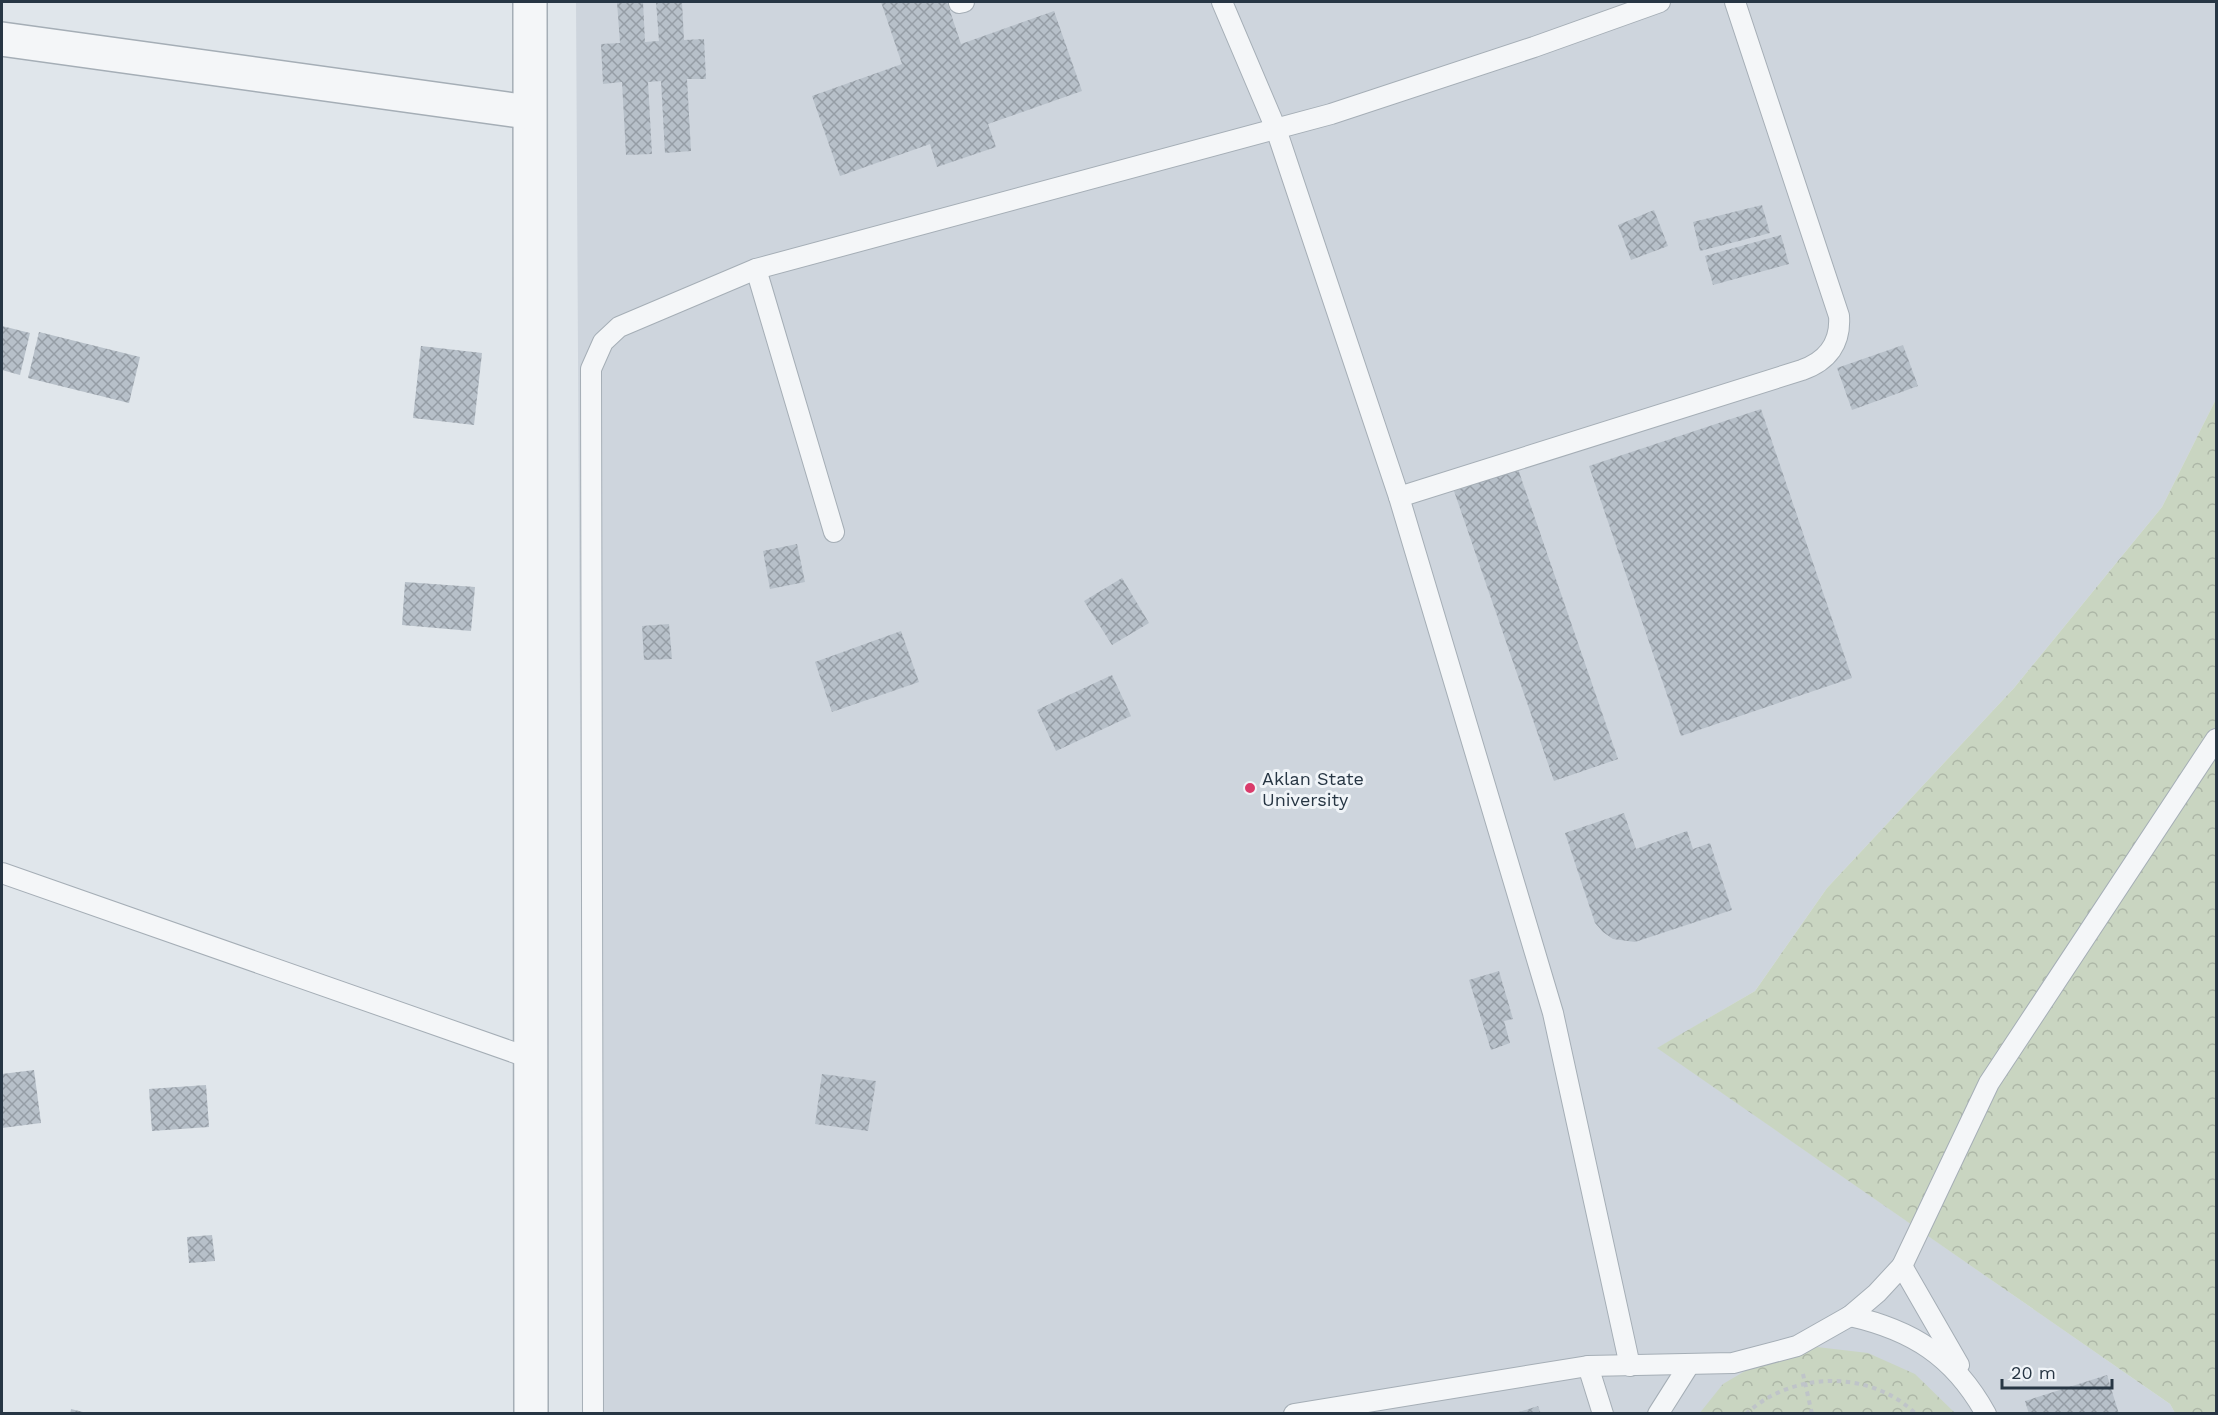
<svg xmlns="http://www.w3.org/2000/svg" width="2218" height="1415" font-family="'Work Sans',sans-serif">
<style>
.built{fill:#ced5dd}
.forest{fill:url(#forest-crowns)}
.building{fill:url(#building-cross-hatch)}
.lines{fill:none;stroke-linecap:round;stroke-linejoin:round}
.service-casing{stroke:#a5aeb6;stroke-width:22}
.minor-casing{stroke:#a5aeb6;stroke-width:36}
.path{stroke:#bfc4c9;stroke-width:4;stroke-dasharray:4.5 4.5;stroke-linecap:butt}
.service{stroke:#f4f6f8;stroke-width:20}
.minor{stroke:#f4f6f8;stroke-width:33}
.poi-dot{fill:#da3b6b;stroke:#f0f4f8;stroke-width:2}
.labels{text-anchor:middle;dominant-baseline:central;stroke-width:6;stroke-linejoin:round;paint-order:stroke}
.poi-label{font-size:18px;fill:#273644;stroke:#f0f4f8;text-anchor:start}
</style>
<defs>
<pattern id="forest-crowns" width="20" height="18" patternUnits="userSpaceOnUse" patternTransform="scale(1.5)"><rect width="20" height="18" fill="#c9d5c1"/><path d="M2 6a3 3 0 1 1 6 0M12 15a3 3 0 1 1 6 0" fill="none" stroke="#adb7a7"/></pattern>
<pattern id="building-cross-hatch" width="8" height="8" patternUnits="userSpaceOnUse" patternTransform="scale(1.5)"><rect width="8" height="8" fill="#b7c0c9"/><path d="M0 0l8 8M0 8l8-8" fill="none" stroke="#959da5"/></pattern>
</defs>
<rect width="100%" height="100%" fill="#e0e6eb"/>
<polygon class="built" points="576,2 2216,2 2216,399 2162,507 2014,688 1827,888 1755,991 1658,1048 2170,1404 2175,1413 584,1413"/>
<g class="forest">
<polygon points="2216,399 2216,1413 2175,1413 2170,1404 1657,1048 1755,991 1827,888 2014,688 2162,507"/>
<polygon points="1817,1347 1868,1353 1915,1374 1955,1413 1699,1414 1723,1384 1767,1358"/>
</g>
<g class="building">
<polygon points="617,2 643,2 645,42 659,41 656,2 682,2 684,40 704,39 706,79 687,79 691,151 665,153 661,81 648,82 652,154 626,155 622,82 603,84 601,44 620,43"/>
<polygon points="881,2 947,2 961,44 1054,11 1082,91 988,124 996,147 937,167 930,144 840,176 812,96 902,64"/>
<polygon points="1762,205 1770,233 1700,251 1693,222"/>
<polygon points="1654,210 1668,246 1631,260 1618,225"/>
<polygon points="1781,235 1789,264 1713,285 1705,256"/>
<polygon points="2,326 30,333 20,375 2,370"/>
<polygon points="39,332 140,357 129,403 28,378"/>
<polygon points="1903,345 1918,386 1852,410 1837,368"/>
<polygon points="421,346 482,353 474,425 413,418"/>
<polygon points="1761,409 1852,678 1681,736 1589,466"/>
<polygon points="1518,469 1618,759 1554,781 1454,491"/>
<polygon points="797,544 805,582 770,589 763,551"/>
<polygon points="1122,578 1149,623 1112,645 1084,601"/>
<polygon points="405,582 475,587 471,631 402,625"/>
<polygon points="669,624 672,659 644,660 642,626"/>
<polygon points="901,631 919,682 832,712 815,662"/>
<polygon points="1112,675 1131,716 1056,751 1037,710"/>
<polygon points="1624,813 1636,849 1687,831 1693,849 1710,843 1732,910 1635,942 1613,939 1603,932 1595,923 1565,833"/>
<polygon points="1499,971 1513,1019 1504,1021 1510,1043 1491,1050 1469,980"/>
<polygon points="34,1070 41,1123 2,1128 2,1074"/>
<polygon points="822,1074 876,1081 868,1131 815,1124"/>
<polygon points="206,1085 209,1127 152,1131 149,1089"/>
<polygon points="212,1235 215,1261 189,1263 187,1237"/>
<polygon points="2107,1375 2119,1414 2029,1414 2025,1401"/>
<polygon points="1538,1406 1541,1414 1516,1414 1516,1413"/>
<polygon points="71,1409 87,1413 87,1414 70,1414"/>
</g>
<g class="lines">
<g class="service-casing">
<g id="service">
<polyline points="1222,2 1276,129 1399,497 1553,1013 1630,1366"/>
<polyline points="959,3 964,2"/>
<polyline points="756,269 834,532"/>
<path d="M1399,497L1802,370C1828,361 1841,343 1839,316L1735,2"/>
<polyline points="2,873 530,1058"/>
<polyline points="1902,1266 1959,1365"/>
<path d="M1850,1316C1912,1330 1954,1356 1986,1414"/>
<polyline points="1588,1366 1603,1414"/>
<polyline points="593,1414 591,369 603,342 619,327 756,269 1331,114 1534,47 1660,2"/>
<polyline points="1294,1414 1588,1366 1733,1363 1797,1346 1850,1316 1877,1293 1902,1266 1989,1083 2216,739"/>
<polyline points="1658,1414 1689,1365"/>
</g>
</g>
<g class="minor-casing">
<g id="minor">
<polyline points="530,2 531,1414"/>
<polyline points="2,39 528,112"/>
</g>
</g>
<g class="path">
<polyline points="1803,1374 1812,1414"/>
<path d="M1746,1414C1792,1371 1870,1369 1916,1414"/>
</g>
<use href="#service" class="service"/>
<use href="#minor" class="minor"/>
</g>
<circle class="poi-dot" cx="1250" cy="788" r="6"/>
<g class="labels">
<g class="poi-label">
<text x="1262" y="778">Aklan State<tspan x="1262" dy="21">University</tspan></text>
</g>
</g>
<rect width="2218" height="1415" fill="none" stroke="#273644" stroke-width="6"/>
<path d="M2002 1379v9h110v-9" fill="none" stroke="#273644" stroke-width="3"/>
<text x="2011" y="1379" font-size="18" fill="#273644" stroke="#f0f4f8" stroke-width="4.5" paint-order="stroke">20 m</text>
</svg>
